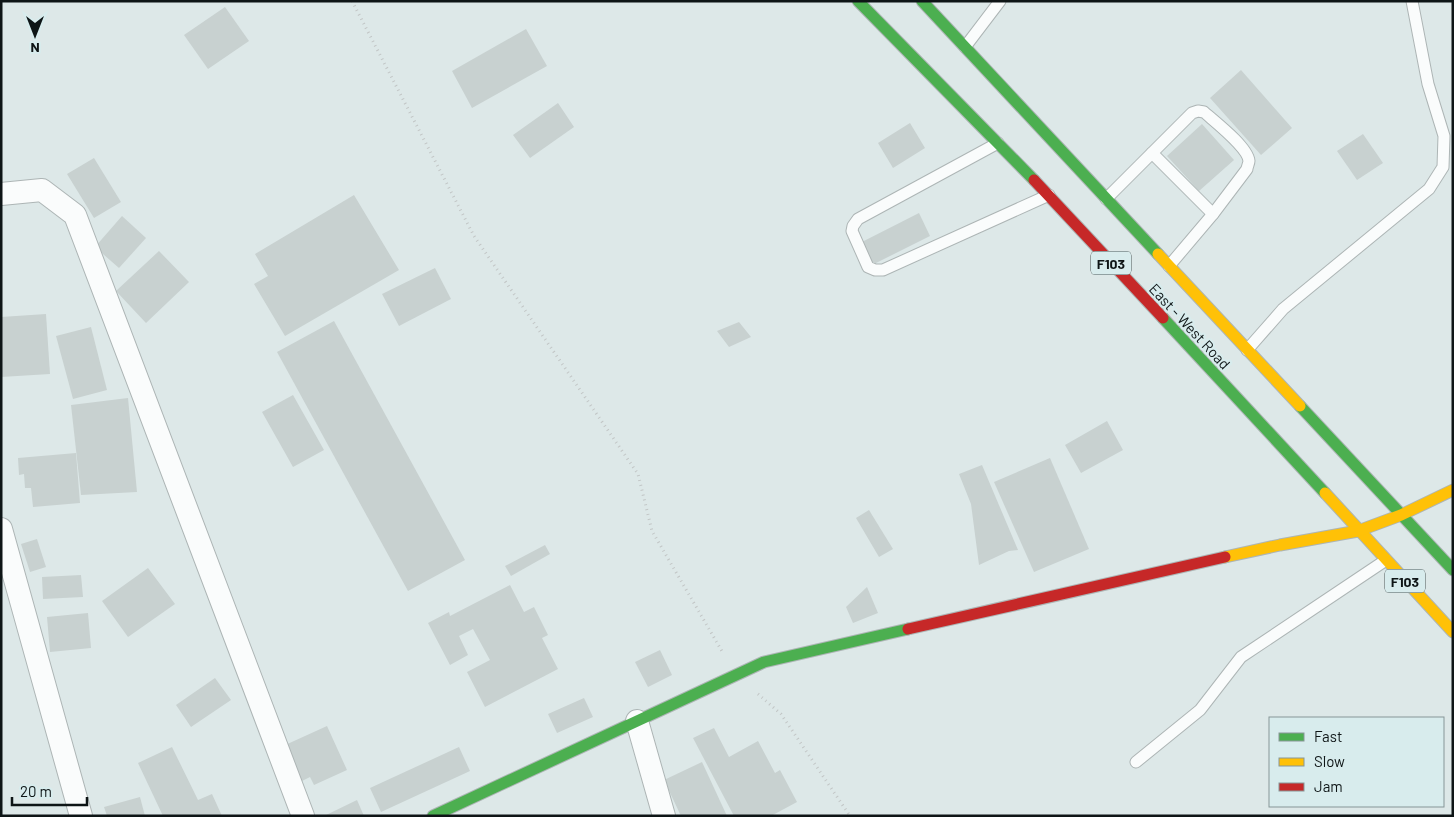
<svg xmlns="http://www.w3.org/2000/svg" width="1454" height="817" font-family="Barlow,sans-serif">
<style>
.building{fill:#c8d1d0}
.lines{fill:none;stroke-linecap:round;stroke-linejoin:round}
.lane-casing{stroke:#adb5b5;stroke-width:13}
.street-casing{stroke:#adb5b5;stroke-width:24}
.fast-casing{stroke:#adb5b5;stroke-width:13}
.slow-casing{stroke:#adb5b5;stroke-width:13}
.jam-casing{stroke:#adb5b5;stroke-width:13}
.path{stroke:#c2c6c6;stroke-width:3;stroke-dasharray:1 4;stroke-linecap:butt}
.lane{stroke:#fafcfc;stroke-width:11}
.street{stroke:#fafcfc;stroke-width:22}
.fast{stroke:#4caf50;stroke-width:11}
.slow{stroke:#ffc107;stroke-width:11}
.jam{stroke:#c62828;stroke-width:11}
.labels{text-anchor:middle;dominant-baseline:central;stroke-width:4.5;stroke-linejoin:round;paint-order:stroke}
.shield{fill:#d8eced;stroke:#4b5656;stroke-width:1}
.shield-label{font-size:14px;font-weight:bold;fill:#0e1516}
.street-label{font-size:15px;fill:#0e1516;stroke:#d8eced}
</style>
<rect width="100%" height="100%" fill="#dde8e8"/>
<g class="building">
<polygon points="225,7 249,41 208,69 184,35"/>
<polygon points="526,29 547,66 472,108 452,71"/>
<polygon points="1241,70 1292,128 1261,155 1210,98"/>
<polygon points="558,103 574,127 530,158 513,135"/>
<polygon points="910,123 925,148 893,168 878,143"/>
<polygon points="1202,124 1234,160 1199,191 1167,156"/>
<polygon points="1363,134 1383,163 1357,180 1337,151"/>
<polygon points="94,158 121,202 94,218 67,174"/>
<polygon points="354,195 399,270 285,336 254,284 268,276 255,254"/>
<polygon points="919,213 930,236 868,267 856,245"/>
<polygon points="122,216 146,238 119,268 95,247"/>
<polygon points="159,251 189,282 146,323 116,291"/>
<polygon points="435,268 451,299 399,326 382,294"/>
<polygon points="46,314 50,374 1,377 1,317"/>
<polygon points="334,321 465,560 408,591 277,352"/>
<polygon points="739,322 751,337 729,347 717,331"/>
<polygon points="91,327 107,390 73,399 56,336"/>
<polygon points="293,395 324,450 293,467 262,412"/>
<polygon points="128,398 137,492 81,495 71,405"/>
<polygon points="1107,421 1123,450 1081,473 1065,445"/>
<polygon points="76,453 80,503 33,507 31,488 25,488 24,474 19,475 18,458"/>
<polygon points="1050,458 1089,549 1034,572 994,482"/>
<polygon points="982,465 1018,550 1009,551 979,565 971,504 959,474"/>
<polygon points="869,510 893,549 879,557 856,518"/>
<polygon points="37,539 46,567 30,572 21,544"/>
<polygon points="545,545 550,554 511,576 505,566"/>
<polygon points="148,568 175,604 128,637 102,601"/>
<polygon points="81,575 83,597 43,599 42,577"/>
<polygon points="510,585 524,612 534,607 548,635 542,638 558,669 485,707 467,672 490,660 473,629 459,636 468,655 450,665 428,623 449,612 450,616"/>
<polygon points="867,587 878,613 853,623 846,607"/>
<polygon points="88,613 91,648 50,652 47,617"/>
<polygon points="660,650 672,675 648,687 635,662"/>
<polygon points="215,678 231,700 191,727 176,705"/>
<polygon points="584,698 593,717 557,733 548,714"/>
<polygon points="327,726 347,770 314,785 310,777 300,782 283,746"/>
<polygon points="714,728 729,757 758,741 775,773 780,770 797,802 771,816 734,816 693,738"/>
<polygon points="172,747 198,800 212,794 222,816 163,816 138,763"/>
<polygon points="459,747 470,771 381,812 370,788"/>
<polygon points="702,762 727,816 681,816 664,780"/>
<polygon points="140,797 145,816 107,816 104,807"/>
<polygon points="357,800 364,816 324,816"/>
</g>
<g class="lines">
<g class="lane-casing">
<g id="lane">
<polyline points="965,47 1000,1"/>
<polyline points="998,143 858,219 853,226 852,231 868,267 875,270 883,270 1049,195"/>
<polyline points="1152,153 1213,214"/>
<path d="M1106,199L1192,113L1198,111L1204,112C1214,121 1248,147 1249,161C1249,163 1247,167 1247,169L1213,214L1169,266"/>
<polyline points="1247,350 1283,309 1429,189 1443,167 1444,136 1428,84 1412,1"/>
<polyline points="1136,762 1200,710 1241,657 1386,560"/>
</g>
</g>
<g class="street-casing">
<g id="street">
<polyline points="1,194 42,190 75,215 303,816"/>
<polyline points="1,529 81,816"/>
<polyline points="637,721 664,816"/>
</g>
</g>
<g class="fast-casing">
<g id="fast">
<polyline points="858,1 1034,180"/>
<polyline points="922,1 1158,254"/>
<polyline points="1163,318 1325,493"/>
<polyline points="1300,406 1453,570"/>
<polyline points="433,816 764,662 908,629"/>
</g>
</g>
<g class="slow-casing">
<g id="slow">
<polyline points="1158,254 1300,406"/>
<polyline points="1325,493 1453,632"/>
<polyline points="1225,557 1280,545 1358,531 1401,515 1453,490"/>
</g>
</g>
<g class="jam-casing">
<g id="jam">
<polyline points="1034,180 1163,318"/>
<polyline points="908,629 1225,557"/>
</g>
</g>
<g class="path">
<polyline points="352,1 474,236 638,474 652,531 723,653"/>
<polyline points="758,694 781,714 850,816"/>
</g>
<use href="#lane" class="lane"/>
<use href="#street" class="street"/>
<use href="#fast" class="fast"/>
<use href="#slow" class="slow"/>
<use href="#jam" class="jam"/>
</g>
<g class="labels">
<g class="shield">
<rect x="1091" y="251.5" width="40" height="23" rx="4"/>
<rect x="1385" y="569.5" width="40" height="23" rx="4"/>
</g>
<g class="shield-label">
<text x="1111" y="263">F103</text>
<text x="1405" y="581">F103</text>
</g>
<g class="street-label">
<text transform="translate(1190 326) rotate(47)">East - West Road</text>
</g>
</g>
<rect width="1454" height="817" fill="none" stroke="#0e1516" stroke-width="5"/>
<rect x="1269" y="717" width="175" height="90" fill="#d8eced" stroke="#879697"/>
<rect x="1279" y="733" width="25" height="8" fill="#4caf50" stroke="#879697"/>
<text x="1314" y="742" font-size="15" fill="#0e1516">Fast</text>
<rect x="1279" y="758" width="25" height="8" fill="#ffc107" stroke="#879697"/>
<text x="1314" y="767" font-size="15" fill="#0e1516">Slow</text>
<rect x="1279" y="783" width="25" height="8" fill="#c62828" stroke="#879697"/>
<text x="1314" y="792" font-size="15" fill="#0e1516">Jam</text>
<g transform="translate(35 35) rotate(180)" stroke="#d8eced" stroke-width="4" paint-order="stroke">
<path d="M0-4L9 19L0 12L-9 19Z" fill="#0e1516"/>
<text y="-8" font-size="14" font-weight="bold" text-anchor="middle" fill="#0e1516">N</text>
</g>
<path d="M12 797v8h75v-8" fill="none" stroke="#0e1516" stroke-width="2.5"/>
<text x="20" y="797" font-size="15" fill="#0e1516" stroke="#d8eced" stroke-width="4" paint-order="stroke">20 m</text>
</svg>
